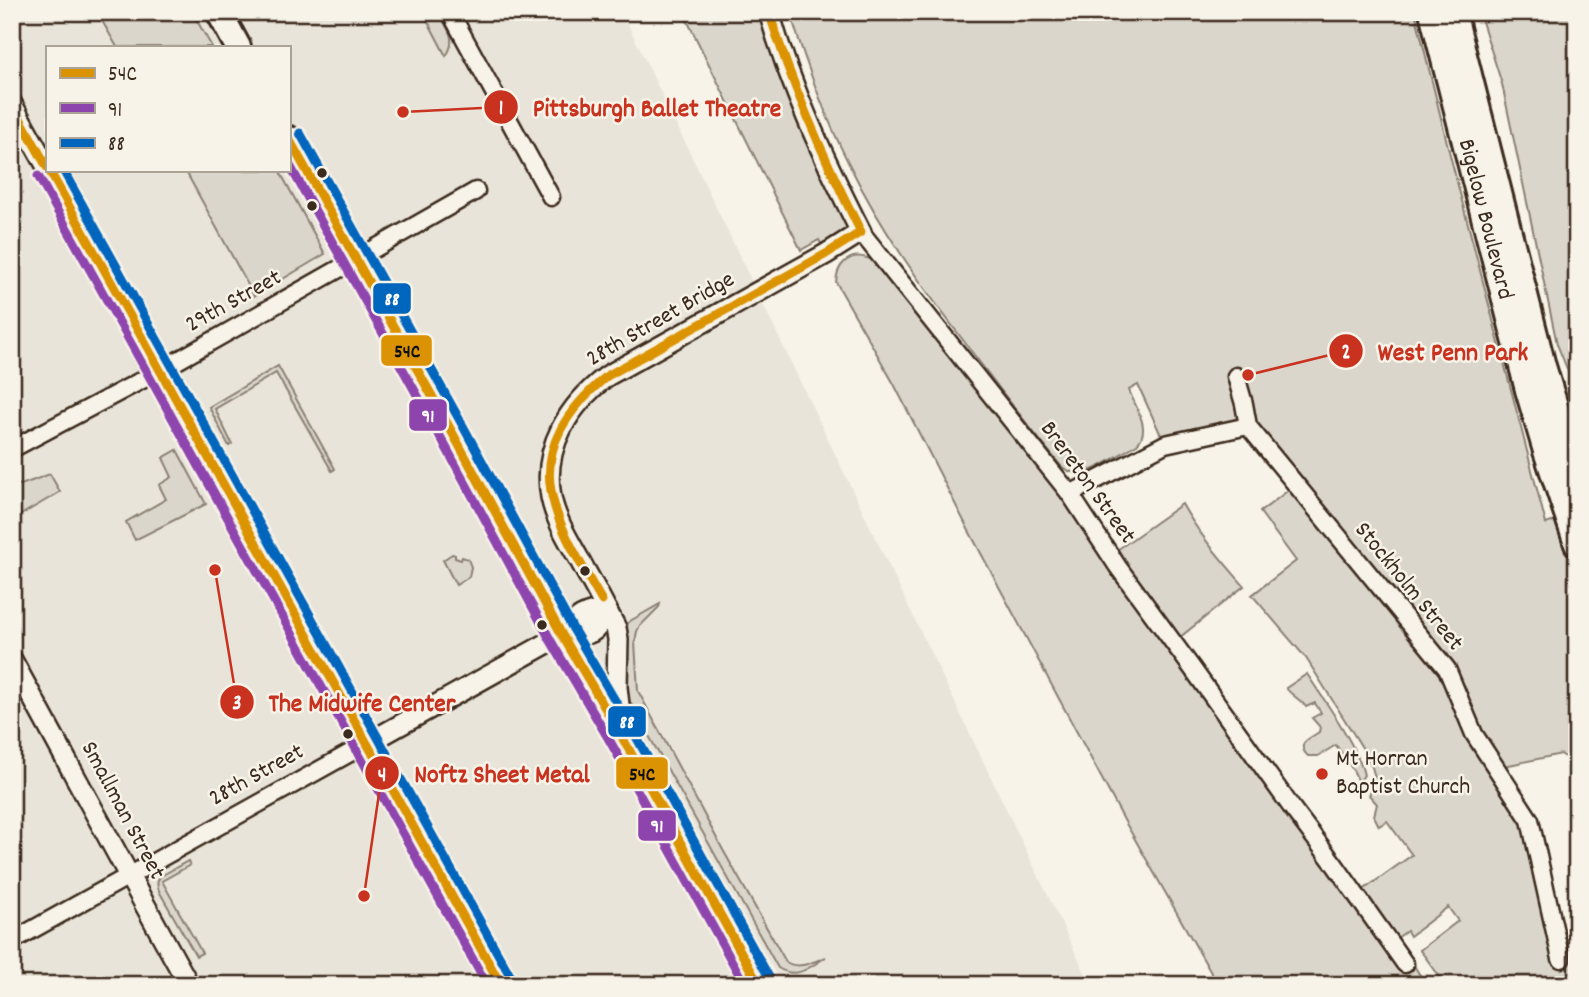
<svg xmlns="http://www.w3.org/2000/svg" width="1589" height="997" font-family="Dekko,sans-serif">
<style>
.built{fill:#e9e4d9;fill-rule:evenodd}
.green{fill:#dbd6cb;stroke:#8b8074;stroke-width:2}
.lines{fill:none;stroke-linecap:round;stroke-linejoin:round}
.minor-casing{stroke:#3b2a1e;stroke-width:21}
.tertiary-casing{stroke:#3b2a1e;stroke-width:24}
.primary-casing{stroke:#3b2a1e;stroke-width:30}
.minor{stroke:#f7f3e8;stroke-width:16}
.tertiary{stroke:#f7f3e8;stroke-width:19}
.primary{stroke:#f7f3e8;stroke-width:24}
.bus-1-casing{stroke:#f7f3e8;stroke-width:14}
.bus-2-casing{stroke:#f7f3e8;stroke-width:14}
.bus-3-casing{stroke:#f7f3e8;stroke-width:14}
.bus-1{stroke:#db9304;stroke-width:9}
.bus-2{stroke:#8e44ad;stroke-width:9}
.bus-3{stroke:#0065bd;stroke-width:9}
.bus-dot{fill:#3b2a1e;stroke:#f7f3e8;stroke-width:2.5}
.poi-dot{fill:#c8321e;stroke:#f7f3e8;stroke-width:2.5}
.labels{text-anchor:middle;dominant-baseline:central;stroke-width:5;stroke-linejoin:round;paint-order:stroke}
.street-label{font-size:24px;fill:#3b2a1e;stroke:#f7f3e8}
.poi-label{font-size:24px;fill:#3b2a1e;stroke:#f7f3e8;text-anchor:start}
.leader{fill:none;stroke:#c8321e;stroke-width:2.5}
.callout-dot{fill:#c8321e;stroke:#f7f3e8;stroke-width:2.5}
.mark-label{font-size:21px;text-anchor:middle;font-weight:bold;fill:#fff}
.callout-label{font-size:26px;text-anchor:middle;font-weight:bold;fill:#c8321e;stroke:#f7f3e8;stroke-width:5;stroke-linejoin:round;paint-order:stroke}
.line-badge{stroke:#f7f3e8;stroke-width:2.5}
.badge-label{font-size:19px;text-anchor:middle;font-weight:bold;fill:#fff}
.pale-badge-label{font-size:19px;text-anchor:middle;font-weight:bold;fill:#111}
</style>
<rect width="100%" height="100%" fill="#f7f3e8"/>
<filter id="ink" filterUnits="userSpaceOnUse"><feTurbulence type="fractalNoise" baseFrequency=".0143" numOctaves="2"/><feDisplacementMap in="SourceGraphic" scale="14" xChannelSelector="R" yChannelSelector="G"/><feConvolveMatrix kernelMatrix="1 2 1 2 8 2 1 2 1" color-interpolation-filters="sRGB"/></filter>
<g filter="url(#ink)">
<path class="built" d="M12,12H622L1091,985H12ZM47,47H289V170H47Z"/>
<g class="green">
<polygon points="97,12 192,12 212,47 117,47"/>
<path d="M423,12H438C447,28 458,39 446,56Z"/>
<polygon points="683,12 769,12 861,232 826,254 819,240 801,250"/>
<path d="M790,12H1415L1450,155L1546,524L1558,520L1577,579V766L1561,754L1495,768L1530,820L1561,959L1577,955V985H1430L1440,977L1420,950L1458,921L1448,907L1410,936L1407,931L1397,938L1426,985H1218L1124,820L968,529L894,384L836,282C837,265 849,252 867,258C874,260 882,265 888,268L1110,555L1182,504C1199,535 1222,560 1244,586L1174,642L1356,895L1412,855L1387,821L1379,826L1374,816L1377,804L1369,795L1376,781L1372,767L1363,749L1306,658L1252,595L1296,561L1260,512L1295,485L1248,426L1165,444L1138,385L1129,390C1135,407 1152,429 1137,444C1123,452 1093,474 1077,473C1071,473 1066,470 1061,466C1027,425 995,383 963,340C921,285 881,229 850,166C825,117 806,64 790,12Z"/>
<polygon points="1479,12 1577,12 1577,394 1557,344 1502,84"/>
<polygon points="185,170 279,170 325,254 254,296"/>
<polygon points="278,366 335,469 332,471 276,373 215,409 232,444 229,446 209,407"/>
<polygon points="177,450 206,504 135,540 126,522 166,499 159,485 172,477 163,458"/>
<polygon points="50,474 60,492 12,520 12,481 15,484 21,485"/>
<polygon points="452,554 455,555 455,558 461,560 462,557 468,559 471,567 469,577 456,585 443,560"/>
<path d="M660,604L659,607L640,626L637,631L635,642L638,691L723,850L786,962C799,970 813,962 826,957C810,967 797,980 778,968L628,698C623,674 622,647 628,623L630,621Z"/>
<path d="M1307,674C1324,700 1357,745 1364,775L1359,782L1353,770L1336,745L1318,756H1308C1295,743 1309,739 1319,732L1320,727L1312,718L1321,713L1315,703L1306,707C1300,699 1292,696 1286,688Z"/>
<path d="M188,861L190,865L162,881L202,953L196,956L159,891C157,886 156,880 161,876Z"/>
</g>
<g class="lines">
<g class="minor-casing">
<g id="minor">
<polyline points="450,12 551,197"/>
<polyline points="861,232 1070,494 1118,567 1192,668 1292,808 1335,865 1405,964"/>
<polyline points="1236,376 1244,404 1248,426 1447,669 1474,734 1530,820 1561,959"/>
<polyline points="12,449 161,370 476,191"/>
<polyline points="1070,494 1165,444 1248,426"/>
<polyline points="12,941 366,744"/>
</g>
</g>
<g class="tertiary-casing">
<g id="tertiary">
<polyline points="12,104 47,167"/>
<polyline points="49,170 501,985"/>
<path d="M562,635C589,635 595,637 607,611"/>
<path d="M12,660C71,768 129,877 189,985"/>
<path d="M622,731L617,687L618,639L616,628C606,609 596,589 585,570C573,547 556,523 551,497C542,447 569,405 607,376L826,254L861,232C825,161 791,89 769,12"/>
<path d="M366,744L562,635C577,618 584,611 607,611"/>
</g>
</g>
<g class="primary-casing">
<g id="primary">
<polyline points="219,12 238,47"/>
<path id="s1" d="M1432,12L1528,390L1546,451L1577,544"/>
<polyline points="1453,12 1543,366 1577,479"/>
<polyline points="289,139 452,432 562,635 622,737 759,985"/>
</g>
</g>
<use href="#minor" class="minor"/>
<use href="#tertiary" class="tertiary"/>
<use href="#primary" class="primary"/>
<g class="bus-1-casing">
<g id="bus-1">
<polyline points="12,104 47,167"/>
<polyline points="289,139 452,432 562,635 622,737 759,985"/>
<polyline points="49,170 501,985"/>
<path d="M602,601C551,513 513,455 607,376L826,254L861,232C825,161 793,89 769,12"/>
</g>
</g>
<g class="bus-2-casing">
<g id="bus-2">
<polyline points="289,164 441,438 551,641 611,743 745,985"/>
<polyline points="38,176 487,985"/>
</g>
</g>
<g class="bus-3-casing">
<g id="bus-3">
<polyline points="300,133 463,426 573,629 633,731 770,979"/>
<polyline points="63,170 512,979"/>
</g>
</g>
<use href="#bus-1" class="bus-1"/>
<use href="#bus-2" class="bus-2"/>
<use href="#bus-3" class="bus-3"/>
</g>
</g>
<g class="bus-dot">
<circle cx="322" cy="173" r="6"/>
<circle cx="312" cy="206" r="6"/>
<circle cx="585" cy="571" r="6"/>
<circle cx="542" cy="625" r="6"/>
<circle cx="348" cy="734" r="6"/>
</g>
<circle class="poi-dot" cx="1322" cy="774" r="7"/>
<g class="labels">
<g class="street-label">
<text stroke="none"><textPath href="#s1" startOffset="214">Bigelow Boulevard</textPath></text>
<text transform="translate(234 302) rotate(-29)">29th Street</text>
<text transform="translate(661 320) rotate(-30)">28th Street Bridge</text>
<text transform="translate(1087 483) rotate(54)">Brereton Street</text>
<text transform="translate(1408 587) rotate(51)">Stockholm Street</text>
<text transform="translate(257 776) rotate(-29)">28th Street</text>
<text transform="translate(122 811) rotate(62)">Smallman Street</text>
</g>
<g class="poi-label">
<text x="1336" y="760">Mt Horran<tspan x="1336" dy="28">Baptist Church</tspan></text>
</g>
</g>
<path class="leader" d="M403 112L501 107M1248 375L1346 351M215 570L237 702M364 896L382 773"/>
<g class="callout-dot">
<circle cx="403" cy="112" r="7"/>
<circle cx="1248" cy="375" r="7"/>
<circle cx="215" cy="570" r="7"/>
<circle cx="364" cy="896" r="7"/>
<circle cx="501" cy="107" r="18"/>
<circle cx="1346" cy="351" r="18"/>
<circle cx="237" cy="702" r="18"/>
<circle cx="382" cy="773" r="18"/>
</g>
<g class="mark-label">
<text x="501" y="114">1</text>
<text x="1346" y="358">2</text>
<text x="237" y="709">3</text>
<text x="382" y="781">4</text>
</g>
<g class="callout-label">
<text x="657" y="116">Pittsburgh Ballet Theatre</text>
<text x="1453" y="360">West Penn Park</text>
<text x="362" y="711">The Midwife Center</text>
<text x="502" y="782">Noftz Sheet Metal</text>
</g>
<g class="line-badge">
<rect x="372" y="282" width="40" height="33" rx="7" fill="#0065bd"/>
<rect x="380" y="334" width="53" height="33" rx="7" fill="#db9304"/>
<rect x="408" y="398" width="40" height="34" rx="7" fill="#8e44ad"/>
<rect x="607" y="705" width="40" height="33" rx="7" fill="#0065bd"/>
<rect x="615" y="756" width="54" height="34" rx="7" fill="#db9304"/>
<rect x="637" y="809" width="40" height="33" rx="7" fill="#8e44ad"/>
</g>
<g class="badge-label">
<text x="392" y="305">88</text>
<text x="428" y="422">91</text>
<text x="627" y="728">88</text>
<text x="657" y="832">91</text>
</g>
<g class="pale-badge-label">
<text x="407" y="357">54C</text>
<text x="642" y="780">54C</text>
</g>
<rect width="1589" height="997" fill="none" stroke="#f7f3e8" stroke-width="42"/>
<rect x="21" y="21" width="1547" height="955" fill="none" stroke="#3b2a1e" stroke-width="2.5" filter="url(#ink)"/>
<rect x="46" y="46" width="245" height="126" fill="#f7f3e8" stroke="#aca397" stroke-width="2"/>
<rect x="60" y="68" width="35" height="10" fill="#db9304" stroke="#aca397" stroke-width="2"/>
<text x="108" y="80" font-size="21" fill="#3b2a1e">54C</text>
<rect x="60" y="103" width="35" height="10" fill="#8e44ad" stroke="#aca397" stroke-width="2"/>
<text x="108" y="116" font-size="21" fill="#3b2a1e">91</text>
<rect x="60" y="138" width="35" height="10" fill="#0065bd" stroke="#aca397" stroke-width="2"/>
<text x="108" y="150" font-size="21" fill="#3b2a1e">88</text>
</svg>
